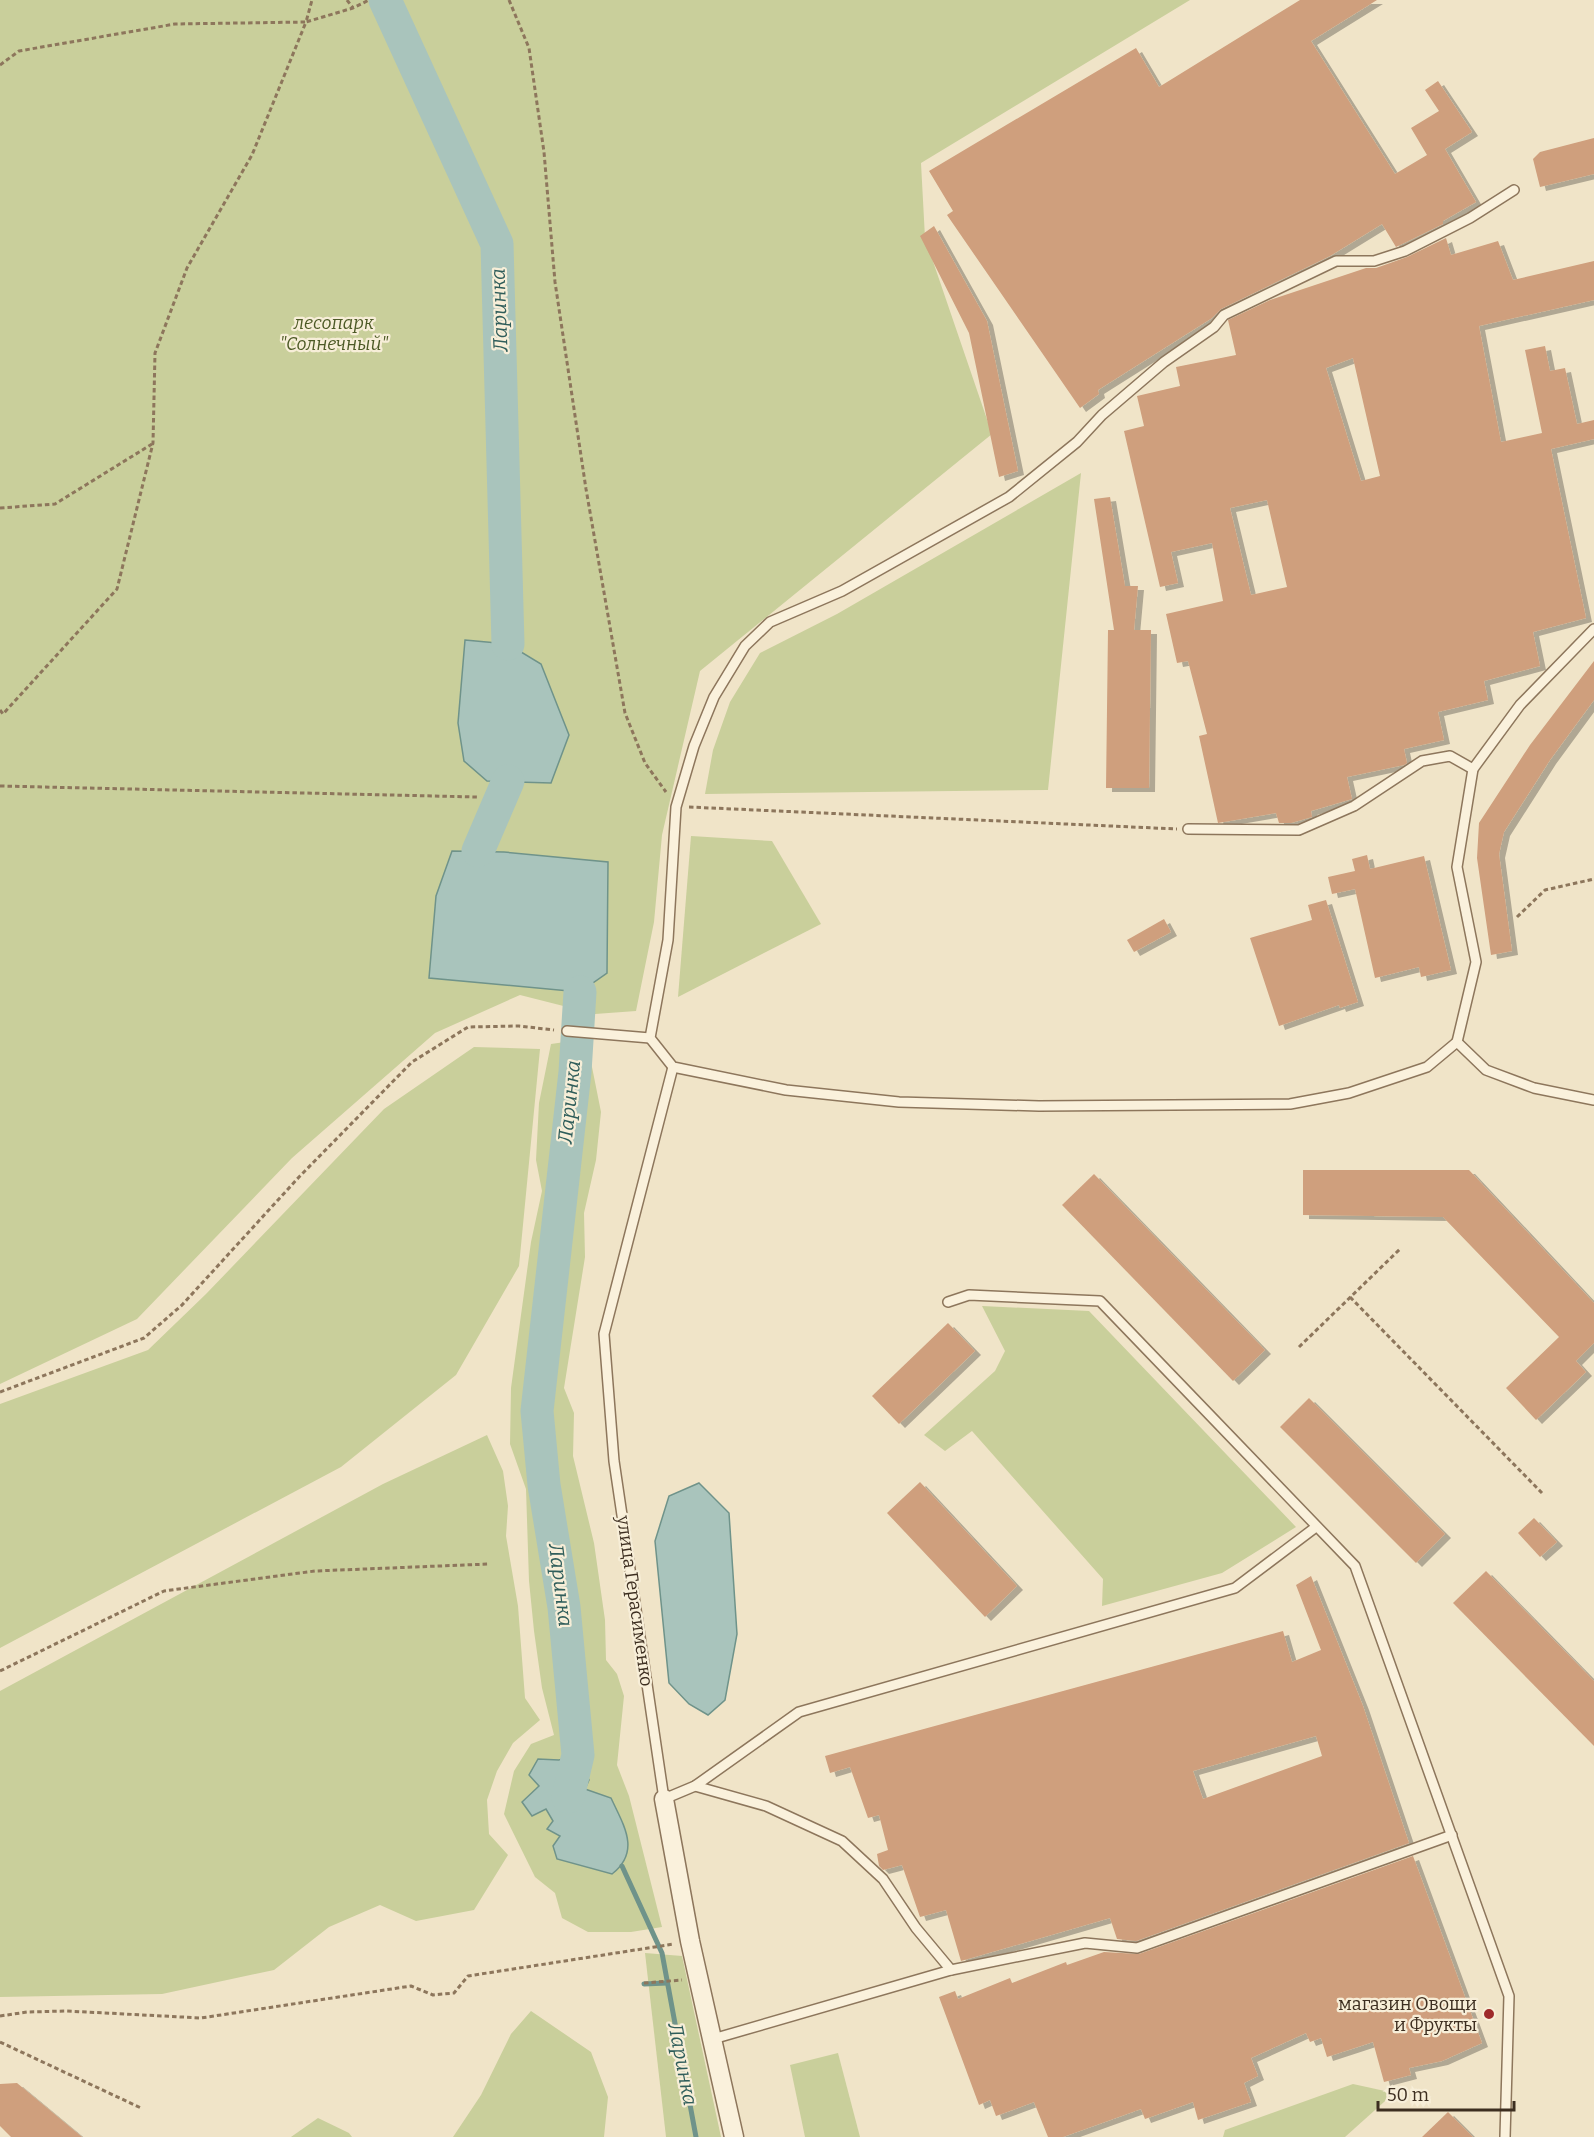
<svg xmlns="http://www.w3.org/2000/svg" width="1594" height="2137" font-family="Bitter,serif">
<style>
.green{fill:#c9cf9b;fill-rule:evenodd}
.water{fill:#a9c4bc;stroke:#6f938a;stroke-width:1.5}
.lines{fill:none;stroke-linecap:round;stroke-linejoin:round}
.stream{stroke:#6f938a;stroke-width:5}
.river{stroke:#a9c4bc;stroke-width:33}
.building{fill:#cf9f7d;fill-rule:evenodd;filter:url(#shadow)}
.service-casing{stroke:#8d765c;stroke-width:12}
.minor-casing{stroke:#8d765c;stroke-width:21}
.path{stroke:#8d765c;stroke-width:3;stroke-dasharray:4.5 3;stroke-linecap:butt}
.service{stroke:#faf1dc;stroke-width:9}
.minor{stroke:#faf1dc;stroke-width:18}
.poi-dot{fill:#9e2a2b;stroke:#f7eed8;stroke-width:2}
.labels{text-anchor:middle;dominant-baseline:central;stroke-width:4.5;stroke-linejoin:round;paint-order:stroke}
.park-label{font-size:18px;font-style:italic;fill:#4d5a26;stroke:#f7eed8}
.street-label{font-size:18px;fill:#3d2e20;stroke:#f7eed8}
.poi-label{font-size:18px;fill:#3d2e20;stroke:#f7eed8;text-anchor:end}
.water-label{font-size:20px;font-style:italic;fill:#2f5d5a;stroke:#f7eed8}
</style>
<defs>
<filter id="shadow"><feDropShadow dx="6" dy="4" stdDeviation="0" flood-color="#0004"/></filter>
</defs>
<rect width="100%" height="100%" fill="#f0e4c8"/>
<g class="green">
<path d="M0,0H1190L921,163L925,238L992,434L700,671L662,835L654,922L636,1011L595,1014L520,995L435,1033L292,1158L137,1319L0,1384ZM465,640L508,644L551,783L487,781ZM452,851L504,852L608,862L607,973Z"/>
<polygon points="1081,473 1048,790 705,794 713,750 730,702 760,653 837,614"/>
<polygon points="691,836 772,841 821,924 678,997"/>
<polygon points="565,1042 581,1044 589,1052 601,1112 596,1160 584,1213 585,1257 564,1388 574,1413 573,1456 594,1543 605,1620 606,1660 617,1674 624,1696 617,1765 629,1796 662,1927 631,1932 588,1932 562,1918 555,1893 535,1877 504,1814 514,1771 531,1744 554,1735 542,1688 534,1631 529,1581 526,1489 510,1444 511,1388 531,1242 542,1191 536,1160 539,1103 551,1044"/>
<polygon points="474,1047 540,1049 519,1266 456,1375 341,1467 0,1648 0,1404 148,1350 206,1294 384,1109"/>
<polygon points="982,1306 1089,1311 1296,1527 1222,1573 1102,1606 1103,1579 972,1431 945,1451 924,1435 995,1371 1005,1351"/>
<polygon points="487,1435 503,1471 508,1506 506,1536 518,1606 525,1698 540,1720 513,1743 497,1771 487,1800 489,1834 508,1855 474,1910 416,1921 380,1905 329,1927 274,1970 162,1994 0,1997 0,1691 383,1484"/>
<polygon points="645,1953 682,1956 721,2137 666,2137"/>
<polygon points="531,2011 591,2052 608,2097 604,2137 453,2137 481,2095 511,2034"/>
<polygon points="838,2053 860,2137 805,2137 790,2065"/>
<polygon points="1353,2084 1394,2093 1345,2137 1223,2137 1225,2130"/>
<polygon points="318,2118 349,2133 352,2137 291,2137"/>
</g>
<g class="water">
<polygon points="465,640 508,644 541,664 569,735 551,783 487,781 464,761 458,723"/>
<polygon points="452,851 504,852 608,862 607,973 580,992 429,978 436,896"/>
<polygon points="699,1483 729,1513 737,1634 725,1700 708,1715 689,1704 669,1683 655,1541 669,1496"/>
<path d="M578,1755L589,1780L585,1789L611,1798C624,1826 641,1851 612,1874L557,1859L553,1846L560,1836L547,1829L553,1821L546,1809L532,1816L522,1802L539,1786L529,1775L538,1759L559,1760Z"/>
</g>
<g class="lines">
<g class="stream">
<polyline points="622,1866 662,1953 696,2137"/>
<polyline points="644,1984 667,1983"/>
</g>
<g class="river">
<polyline points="385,0 497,244 508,644"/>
<polyline points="478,851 508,781"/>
<polyline points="568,1797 578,1755 564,1607 544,1485 537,1411 575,1072 580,992"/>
</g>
</g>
<g class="building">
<polygon points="1300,0 1377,0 1311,41 1395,174 1427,155 1411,128 1439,111 1425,90 1438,81 1472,132 1445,149 1476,202 1443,221 1443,224 1396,247 1382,224 1330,256 1221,309 1212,318 1098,390 1099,394 1080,408 947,215 953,211 929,171 1136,48 1159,87"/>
<polygon points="1594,138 1594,174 1540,187 1533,159 1540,152"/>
<polygon points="934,226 987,321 1018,471 999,477 969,333 920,236"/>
<path d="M1446,238L1451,255L1498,241L1513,280L1594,261V300L1479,326L1501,442L1542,433L1525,350L1545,346L1550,371L1565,368L1577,424L1594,420V439L1551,449L1586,618L1533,632L1540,666L1484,681L1488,700L1438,712L1444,740L1404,749L1407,763L1404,765L1347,777L1352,799L1311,811L1312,817L1291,823H1279L1276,813L1218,823L1199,736L1207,734L1188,661L1177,663L1166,614L1223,601L1212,543L1171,552L1178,583L1160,587L1124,431L1144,426L1137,396L1180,386L1176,367L1236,355L1228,320L1270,300L1366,268H1376L1407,257ZM1353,358L1380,476L1361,481L1326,368ZM1267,500L1287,587L1251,595L1230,508Z"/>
<polygon points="1110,497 1125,586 1138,586 1134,630 1151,630 1149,788 1106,788 1108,630 1114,630 1094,499"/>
<polygon points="1594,661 1594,700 1550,760 1504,832 1499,854 1512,951 1491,955 1477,858 1479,823 1530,745"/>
<polygon points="1367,855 1370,869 1424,856 1451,970 1421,977 1419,967 1375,978 1355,889 1332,894 1328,877 1355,871 1352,859"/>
<polygon points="1326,900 1358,1002 1340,1008 1339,1005 1279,1026 1250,938 1312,920 1308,905"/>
<polygon points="1164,919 1171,932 1134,952 1127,940"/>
<polygon points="1303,1170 1469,1170 1594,1303 1594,1343 1576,1361 1586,1372 1536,1420 1506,1388 1559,1337 1443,1217 1303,1215"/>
<polygon points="1094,1174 1265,1350 1233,1381 1062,1205"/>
<polygon points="948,1323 975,1351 899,1424 872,1396"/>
<polygon points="1309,1398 1445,1534 1416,1563 1280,1427"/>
<polygon points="920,1482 1017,1586 985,1617 887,1513"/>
<polygon points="1534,1518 1557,1542 1540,1557 1518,1533"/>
<polygon points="1486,1571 1594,1681 1594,1746 1453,1603"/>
<path d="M1311,1576L1363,1706L1409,1843L1136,1941L1117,1939L1110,1918L961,1961L946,1910L920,1917L902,1865L883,1870L879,1866L877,1854L888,1850L879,1815L868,1818L850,1767L830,1773L825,1756L1283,1631L1292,1662L1321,1650L1296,1585ZM1316,1736L1322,1756L1203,1799L1193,1771Z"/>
<polygon points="1413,1856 1482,2043 1442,2061 1409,2068 1411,2075 1384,2082 1373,2042 1327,2057 1321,2038 1310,2042 1306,2033 1251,2058 1258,2076 1244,2083 1251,2102 1198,2120 1193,2102 1145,2119 1141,2109 1063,2137 1048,2137 1034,2102 996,2116 990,2100 979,2105 939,1997 955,1991 958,1999 1010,1978 1012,1983 1066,1962 1067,1965 1104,1952 1139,1954"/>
<polygon points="17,2083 82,2137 11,2137 0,2126 0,2084"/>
<polygon points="1448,2112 1473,2137 1422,2137"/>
</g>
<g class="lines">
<g class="service-casing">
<g id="service">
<polyline points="1188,829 1299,830 1354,806 1422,761 1450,756 1473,769"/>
<polyline points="567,1031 650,1038"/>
<polyline points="1457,1042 1427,1067 1349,1093 1290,1104 1039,1106 899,1102 786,1090 673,1067 650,1038 668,940 676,807 694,746 714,697 745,646 770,622 842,591 1009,497 1077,442 1102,415 1164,362 1214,327 1224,315 1336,261 1374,261 1405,251 1470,218 1514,190"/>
<polyline points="1457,1042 1476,962 1457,867 1473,769 1520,705 1594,629"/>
<polyline points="1457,1042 1486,1070 1534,1088 1594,1100"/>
<polyline points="673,1067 604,1334 614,1461 664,1799 695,1786 799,1712 1235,1588 1316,1527"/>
<polyline points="948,1302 969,1295 1100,1301 1355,1566 1509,1996 1505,2137"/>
<polyline points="695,1786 766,1806 842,1841 883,1879 916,1928 951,1970"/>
<polyline points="713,2039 951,1970 1085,1943 1137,1948 1452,1835"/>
</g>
</g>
<g class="minor-casing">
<polyline id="minor" points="664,1799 690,1941 734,2137"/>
</g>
<g class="path">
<polyline points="347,0 353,8"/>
<polyline points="509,0 529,48 544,152 555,282 586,489 625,713 645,763 666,792"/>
<polyline points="0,65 19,51 175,24 306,22 312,0"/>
<polyline points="0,508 55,504 152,444"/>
<polyline points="0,710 3,714 117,589 153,443 155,353 187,268 252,155 306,22 353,8 369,0"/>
<polyline points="0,786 477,797"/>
<polyline points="689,807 1177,829"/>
<polyline points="1517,917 1545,890 1594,879"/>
<polyline points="1350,1297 1542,1493"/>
<polyline points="1299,1347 1400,1249"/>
<polyline points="0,1392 144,1338 182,1305 299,1177 412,1062 468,1027 519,1026 554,1030"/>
<polyline points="0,1671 164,1591 315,1571 489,1564"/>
<polyline points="644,1983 682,1980"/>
<polyline points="0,2016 27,2012 67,2011 201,2018 411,1986 433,1995 454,1993 468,1976 674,1944"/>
<polyline points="0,2042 141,2108"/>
</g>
<use href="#service" class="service"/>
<use href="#minor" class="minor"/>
</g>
<circle class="poi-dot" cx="1489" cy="2014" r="6"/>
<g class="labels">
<g class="park-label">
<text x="334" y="323">лесопарк<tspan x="334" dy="21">"Солнечный"</tspan></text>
</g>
<g class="street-label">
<text transform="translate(635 1601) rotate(82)">улица Герасименко</text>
</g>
<g class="poi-label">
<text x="1477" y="2004">магазин Овощи<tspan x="1477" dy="21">и Фрукты</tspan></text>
</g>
<g class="water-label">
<text transform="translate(499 310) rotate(-92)">Ларинка</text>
<text transform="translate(569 1102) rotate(-84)">Ларинка</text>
<text transform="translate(561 1585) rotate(83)">Ларинка</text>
<text transform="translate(683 2064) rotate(79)">Ларинка</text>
</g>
</g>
<path d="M1378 2101v9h136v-9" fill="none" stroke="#3d2e20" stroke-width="3"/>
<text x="1387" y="2101" font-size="18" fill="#3d2e20" stroke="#f7eed8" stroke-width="4.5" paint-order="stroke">50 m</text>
</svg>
